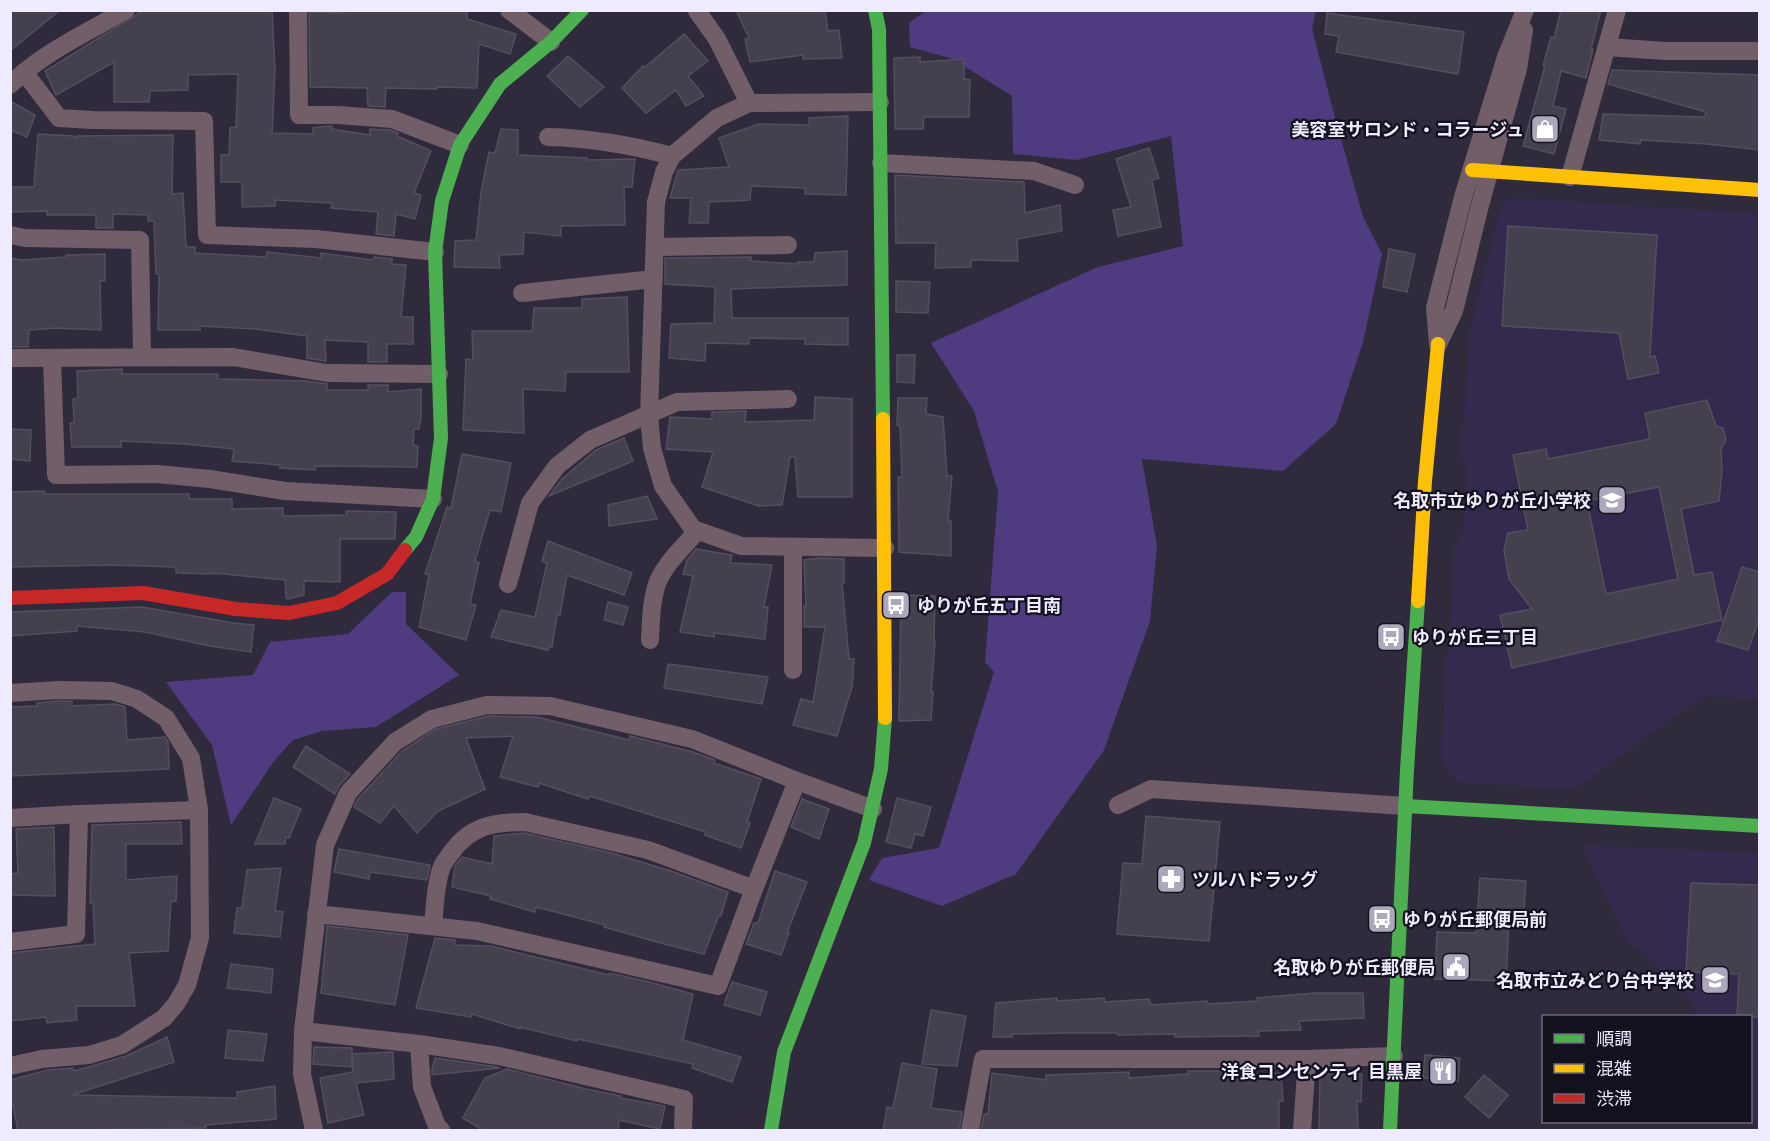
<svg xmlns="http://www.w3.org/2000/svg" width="1770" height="1141" font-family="Raleway,'Noto Sans JP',sans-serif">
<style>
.built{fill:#332a4d}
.green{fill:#4f3b80}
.building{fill:#44404e;stroke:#534f5e;stroke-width:1.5;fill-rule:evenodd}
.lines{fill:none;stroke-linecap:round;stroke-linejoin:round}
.street{stroke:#725e69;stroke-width:18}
.fast{stroke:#4caf50;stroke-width:14}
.slow{stroke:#ffc107;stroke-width:14}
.jam{stroke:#c62828;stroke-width:14}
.labels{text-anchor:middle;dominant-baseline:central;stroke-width:4.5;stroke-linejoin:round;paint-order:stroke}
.poi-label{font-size:18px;font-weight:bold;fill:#eeeaff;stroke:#14111e;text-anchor:end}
</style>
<rect width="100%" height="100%" fill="#302b3c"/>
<g class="built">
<polygon points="1515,198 1759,214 1759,700 1704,696 1573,790 1458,782 1440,761 1455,548 1463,529 1466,471 1461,455 1470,331 1501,206"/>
<polygon points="1582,845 1759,853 1759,1124 1751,1120 1750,1016 1694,1016 1693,1003 1648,957 1627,941"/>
</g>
<g class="green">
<polygon points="927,10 1316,11 1312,29 1333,110 1363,217 1382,254 1363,342 1336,424 1283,471 1142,459 1157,546 1150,621 1104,750 1016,874 942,906 869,880 882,858 939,848 994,672 985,662 998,492 974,411 931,343 1098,267 1183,246 1171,136 1077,160 1013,154 1012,96 953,59 910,47 909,23"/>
<polygon points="392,592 406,592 406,624 459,675 376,727 322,731 293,740 274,761 231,825 212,745 166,682 253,675 270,642 348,634"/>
</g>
<g class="building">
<polygon points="10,10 60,10 10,51"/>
<polygon points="144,10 272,10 275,70 272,133 313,134 313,128 328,126 332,126 332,129 370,135 370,129 390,130 398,133 397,136 431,151 414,193 421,195 415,219 396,214 394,236 376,234 378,212 331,208 332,203 275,200 275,206 242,207 242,182 221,182 221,155 229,155 230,128 236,127 238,74 188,75 188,90 150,91 149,102 114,102 114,62 56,95 45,71"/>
<polygon points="345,10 467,10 467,19 516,34 510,54 479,44 477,88 437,87 437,89 386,88 385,107 368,106 367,88 310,87 309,12 345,13"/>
<polygon points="736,10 825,10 828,31 839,30 842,58 803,59 803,55 750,62 745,39 749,38"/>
<polygon points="1561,10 1601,10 1591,49 1593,49 1586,78 1561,71 1553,106 1566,109 1554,154 1523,146 1545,66 1543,66 1551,37 1554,38"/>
<polygon points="1327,13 1464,32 1458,74 1336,52 1339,36 1325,34"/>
<polygon points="684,34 708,61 688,76 704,96 686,106 676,90 646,113 622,88 643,66 645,67"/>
<polygon points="568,56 604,87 580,107 547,76"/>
<polygon points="920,57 920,62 964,59 964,79 970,80 969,117 924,117 923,129 895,129 894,58"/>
<polygon points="1612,70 1760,75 1760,150 1707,144 1641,140 1640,144 1599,140 1603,114 1705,117 1706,112 1608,84"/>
<polygon points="10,101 35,115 27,137 10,130"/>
<polygon points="848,116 846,195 805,194 805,188 751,186 750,200 709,202 708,223 689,223 691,198 670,198 678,170 729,167 719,138 759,124 809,125 809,118"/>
<polygon points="501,129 518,130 518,155 587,158 587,160 635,159 632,187 624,187 625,225 561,226 561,236 524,232 523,254 499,255 500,268 454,267 455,241 476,240 481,192 489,152 495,153"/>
<polygon points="38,134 73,136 77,138 77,136 173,135 172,194 183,193 186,247 195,247 195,253 266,257 267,252 321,258 321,253 373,260 374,257 392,259 392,264 406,265 401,317 413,317 413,344 387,344 387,362 368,362 368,342 325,340 326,361 307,358 307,336 255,329 200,326 200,330 158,330 159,274 156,274 154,221 148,221 148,215 113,214 113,228 96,228 96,215 47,215 47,211 10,212 10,187 34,187"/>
<polygon points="1149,148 1159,178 1152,180 1161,227 1118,236 1113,210 1131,207 1116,159"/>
<polygon points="895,175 1024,182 1025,213 1060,205 1062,231 1017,239 1018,261 971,260 971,267 935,268 936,243 896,243"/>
<polygon points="1508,226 1657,235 1650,357 1655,356 1659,373 1628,379 1619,333 1502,326"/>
<polygon points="1389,249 1415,254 1407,292 1383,287"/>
<polygon points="847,251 847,285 731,289 732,318 848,318 848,345 805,344 805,339 749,338 749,344 706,343 705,361 669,358 671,324 714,323 715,287 665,284 665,258 751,257 751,261 797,264 798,262 814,262 815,253"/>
<polygon points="105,254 105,281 100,281 101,330 56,328 29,330 28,347 10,347 10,258 22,260 66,257 66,255"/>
<polygon points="896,281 930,282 928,313 896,312"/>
<polygon points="627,297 629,372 566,372 565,391 523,389 524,433 463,430 466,359 473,360 472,331 532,331 534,308 582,308 582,299"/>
<polygon points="897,355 915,355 914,383 897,382"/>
<polygon points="122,369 122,374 218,374 218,379 306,381 327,384 327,390 368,390 368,385 388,385 388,392 421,389 421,418 419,429 414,429 413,445 418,446 417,467 315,466 315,470 280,468 280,465 232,461 234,449 185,444 121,441 121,447 72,447 70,423 74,423 73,399 78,398 77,371"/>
<polygon points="815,397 852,399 852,497 798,497 795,457 790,457 782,505 759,506 702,487 713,452 666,449 670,417 712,419 712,412 746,411 745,422 814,420"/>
<polygon points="898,398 927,398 926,414 943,417 947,476 952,476 948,521 951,521 951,556 899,552 898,477 902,477 900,426 897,425"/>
<path d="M1707,400L1716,426L1723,428L1726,440L1721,449L1722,471L1719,501L1681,509L1694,575L1712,572L1722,620L1512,668L1500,615L1532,609L1509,579L1504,550L1508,533L1528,530L1513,455L1546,449L1548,459L1650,439L1645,413ZM1659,487L1678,579L1606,594L1587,501Z"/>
<polygon points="10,429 31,430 30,461 10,459"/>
<polygon points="624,438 633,461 549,496 562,479 596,450"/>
<polygon points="462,454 511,463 501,512 490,510 475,561 479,563 470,604 476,605 466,640 419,627 429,575 425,574 447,507 451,508"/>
<polygon points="44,491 44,494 189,494 189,499 232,499 232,509 283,508 283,516 346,515 346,511 396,512 395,539 340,539 340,582 304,581 304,595 288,599 286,598 285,580 213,573 213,574 176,573 176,567 111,565 10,567 10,492"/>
<polygon points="647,496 657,519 609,526 608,505"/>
<polygon points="548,541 632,573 624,595 567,575 560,615 557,615 552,647 549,647 548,650 491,637 501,610 535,617 547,563 542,561"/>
<polygon points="696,549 732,555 730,563 772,565 764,607 768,607 765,639 714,633 714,637 680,632 693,576 683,574 687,560"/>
<polygon points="820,558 844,559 844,583 842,583 849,659 854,659 852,687 837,736 793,725 801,699 813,702 825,627 804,627 804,606 806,606 804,560"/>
<polygon points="1742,567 1760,572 1760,616 1748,650 1717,641"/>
<polygon points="901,595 935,596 934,642 935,642 931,693 933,692 931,720 899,721"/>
<polygon points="608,602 628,607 623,625 604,620"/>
<polygon points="142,607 234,623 254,625 251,652 210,646 145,632 77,626 77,631 10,636 10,612"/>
<polygon points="668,664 768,677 762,704 664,688"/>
<polygon points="59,701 72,701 72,706 116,704 125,707 127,740 165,737 168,742 169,769 10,776 10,707 37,706 37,703"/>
<polygon points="488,716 537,717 629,740 630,736 693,752 715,760 714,763 761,779 747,822 750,823 741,848 705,835 706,832 590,796 588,799 539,783 538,787 500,777 513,736 466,738 485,789 438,811 417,833 394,806 380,823 354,807 358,799 402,751 436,729"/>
<polygon points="306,746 350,774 339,786 335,794 293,767"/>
<polygon points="274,798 301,809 289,838 286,837 285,844 255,844"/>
<polygon points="897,798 931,807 923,836 915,834 911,848 886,842"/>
<polygon points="802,799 829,809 819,839 791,827"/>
<polygon points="1146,816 1220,822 1209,941 1117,934 1123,863 1142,864"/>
<polygon points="181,822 182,844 126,844 126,880 177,876 176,901 171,902 168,951 129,953 135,1006 76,1006 77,1020 47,1023 46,1017 10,1021 10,953 95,944 93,903 90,903 92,825"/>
<polygon points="54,827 55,896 10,895 10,874 18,873 16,829"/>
<polygon points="524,833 612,853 674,872 728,892 721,916 719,915 704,954 657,942 604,927 605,925 536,907 535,912 490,899 491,896 452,887 455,866 462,857 492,864 494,836"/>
<polygon points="339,849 430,865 427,880 370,872 369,879 334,872"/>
<polygon points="281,868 275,911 283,912 280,937 234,933 237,908 242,908 247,870"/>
<polygon points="775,871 807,882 787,933 789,933 781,955 746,944 754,923 758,923"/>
<polygon points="1480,878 1526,881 1523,923 1509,922 1506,981 1435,979 1437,932 1476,933"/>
<polygon points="1691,883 1760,885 1760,1017 1737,1017 1739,974 1686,972"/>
<polygon points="327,926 408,935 395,1005 321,993"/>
<polygon points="435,938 455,940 455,945 491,946 609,975 610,973 649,982 693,994 683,1040 741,1057 732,1082 692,1068 693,1064 578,1039 577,1041 520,1027 520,1029 472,1014 471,1017 416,1008"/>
<polygon points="231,964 273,969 271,993 227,988"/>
<polygon points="732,982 767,992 760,1015 724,1005"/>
<polygon points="1314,993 1363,993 1364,1018 1299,1021 1301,1030 1258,1031 1259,1036 1175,1037 1175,1034 1118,1035 1117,1033 1072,1033 1012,1034 1012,1037 993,1037 996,1003 1057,998 1057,1001 1104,998 1105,1002 1149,999 1151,1005 1207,1001 1207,1004 1258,1001 1257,998"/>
<polygon points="931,1010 966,1016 957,1066 922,1064"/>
<polygon points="228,1030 267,1034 263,1061 225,1058"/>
<polygon points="167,1037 174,1062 72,1095 237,1098 237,1092 275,1086 276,1119 206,1125 206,1128 18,1131 13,1105 10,1106 10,1080 48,1070 73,1068 74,1071 92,1066 126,1056"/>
<polygon points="314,1047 352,1048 352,1067 313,1064"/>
<polygon points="393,1052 394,1079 356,1083 364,1115 328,1123 320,1078 353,1072 352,1054"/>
<polygon points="1425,1055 1460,1058 1458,1081 1423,1078"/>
<polygon points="435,1058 497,1067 499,1068 432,1075 432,1068"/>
<polygon points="902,1063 937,1069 931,1108 962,1112 959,1131 883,1131 887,1107 893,1108"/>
<polygon points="507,1069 586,1089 621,1096 620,1098 665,1106 660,1129 619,1120 618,1131 484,1131 463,1118 485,1078"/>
<polygon points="1188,1071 1230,1071 1230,1075 1281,1073 1283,1101 1279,1101 1279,1131 981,1131 984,1114 988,1114 992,1073 1046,1080 1046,1075 1129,1072 1129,1078 1188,1074"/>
<polygon points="1320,1074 1362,1074 1361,1102 1357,1101 1358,1131 1319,1131"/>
<polygon points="1484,1075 1508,1095 1489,1118 1465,1097"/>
</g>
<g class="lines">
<g class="street">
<polyline points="298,10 299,115 338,115 392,119 460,145"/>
<polyline points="509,10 551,42"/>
<polyline points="697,11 717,39 749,103"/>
<polyline points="1607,47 1666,51 1760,51"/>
<polyline points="24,72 59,118 92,120 204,121 207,235 316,239 435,252"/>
<path d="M10,85C42,53 86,33 126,10"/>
<polyline points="880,102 749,103 717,118 672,156 664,172 656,202 649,416 652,448 663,486 693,529 741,546 885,548"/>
<path d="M548,137C590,138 631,145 672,156"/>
<polyline points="881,163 1034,171 1075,185"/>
<polyline points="1570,177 1617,10"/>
<polyline points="10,235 25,238 140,240 142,357"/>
<polyline points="655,247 788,245"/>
<polyline points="522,293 654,279"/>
<polyline points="1438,344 1435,308 1463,197 1506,57 1525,10"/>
<polyline points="1438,344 1454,311 1480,205 1518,69 1524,30"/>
<polyline points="10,358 233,357 327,373 439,374"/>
<polyline points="52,359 56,475 157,474 210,479 285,491 433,499"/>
<polyline points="508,584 530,503 557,466 590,440 677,402 788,399"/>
<path d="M650,640C651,621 651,602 657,584C664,564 684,547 697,531"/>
<polyline points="793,670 793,547"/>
<polyline points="10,693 59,690 112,691 137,699 166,718 191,758 199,810 200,938 187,985 176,1004 164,1018 122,1045 89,1055 42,1059 10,1066"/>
<polyline points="1118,805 1151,789 1405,806"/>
<polyline points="79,814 199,810"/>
<polyline points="10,818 79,814 76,934 10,942"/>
<polyline points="316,914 477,931 718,986 754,889 797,781"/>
<path d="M433,926C435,907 435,887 441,869C443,863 447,859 451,853C470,826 493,822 525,822L648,850L754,889"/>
<polyline points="303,1031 419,1044 499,1056 684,1099 683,1130"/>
<polyline points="419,1044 422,1087 437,1126 441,1130"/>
<polyline points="314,1130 302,1074 303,1031 325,845 348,793 395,742 432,719 487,705 550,706 692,739 797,781 873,809"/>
<polyline points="970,1130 983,1059 1307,1059 1394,1056"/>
<polyline points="1302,1130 1307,1059"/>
</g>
<g class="fast">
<polyline points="875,10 879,29 883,419"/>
<polyline points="405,550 416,537 433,499 441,438 435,252 442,201 460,145 500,84 551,42 582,10"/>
<polyline points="1405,806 1760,826"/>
<polyline points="771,1130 784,1052 864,843 881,769 885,718"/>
<polyline points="1390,1130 1407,770 1418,601"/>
</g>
<g class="slow">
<polyline points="1472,170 1760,190"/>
<polyline points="883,419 885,718"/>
<polyline points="1418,601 1425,481 1438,344"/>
</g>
<polyline class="jam" points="10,598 143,593 236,609 289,613 337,603 387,574 405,550"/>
</g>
<defs>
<g id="shop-square" transform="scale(1.5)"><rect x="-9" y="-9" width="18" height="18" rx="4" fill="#aca7bb" stroke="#14111e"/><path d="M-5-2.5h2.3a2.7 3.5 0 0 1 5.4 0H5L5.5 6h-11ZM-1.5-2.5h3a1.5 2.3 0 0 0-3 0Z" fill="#fff"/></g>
<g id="school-square" transform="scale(1.5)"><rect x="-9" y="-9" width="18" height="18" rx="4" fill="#aca7bb" stroke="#14111e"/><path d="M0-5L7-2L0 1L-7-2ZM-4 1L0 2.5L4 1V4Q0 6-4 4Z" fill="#fff"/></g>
<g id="bus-square" transform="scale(1.5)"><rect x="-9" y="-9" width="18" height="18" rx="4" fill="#aca7bb" stroke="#14111e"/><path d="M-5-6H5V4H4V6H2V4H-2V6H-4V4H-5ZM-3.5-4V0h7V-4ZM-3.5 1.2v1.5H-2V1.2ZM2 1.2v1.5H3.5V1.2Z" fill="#fff"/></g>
<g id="pharmacy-square" transform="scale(1.5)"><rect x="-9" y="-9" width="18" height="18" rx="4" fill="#aca7bb" stroke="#14111e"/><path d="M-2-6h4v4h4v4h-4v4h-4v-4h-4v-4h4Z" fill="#fff"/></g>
<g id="civic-square" transform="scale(1.5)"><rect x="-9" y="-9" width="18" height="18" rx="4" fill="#aca7bb" stroke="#14111e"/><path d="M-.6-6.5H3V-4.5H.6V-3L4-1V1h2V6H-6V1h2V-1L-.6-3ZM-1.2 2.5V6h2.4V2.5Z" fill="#fff"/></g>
<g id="restaurant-square" transform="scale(1.5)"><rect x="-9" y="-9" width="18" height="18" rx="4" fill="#aca7bb" stroke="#14111e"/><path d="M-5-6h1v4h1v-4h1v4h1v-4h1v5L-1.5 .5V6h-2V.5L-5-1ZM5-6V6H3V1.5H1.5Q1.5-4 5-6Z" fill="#fff"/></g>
</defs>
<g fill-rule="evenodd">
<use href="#shop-square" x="1545" y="129"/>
<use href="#school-square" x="1612" y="500"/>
<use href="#bus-square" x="896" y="605"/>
<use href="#bus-square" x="1391" y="637"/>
<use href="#pharmacy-square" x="1171" y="879"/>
<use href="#bus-square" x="1382" y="919"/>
<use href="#civic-square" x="1456" y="967"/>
<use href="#school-square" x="1715" y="980"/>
<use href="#restaurant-square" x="1443" y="1071"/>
</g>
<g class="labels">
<g class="poi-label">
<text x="1524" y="129">美容室サロンド・コラージュ</text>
<text x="1591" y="500">名取市立ゆりが丘小学校</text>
<text x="917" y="605" text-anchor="start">ゆりが丘五丁目南</text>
<text x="1412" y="637" text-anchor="start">ゆりが丘三丁目</text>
<text x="1192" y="879" text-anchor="start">ツルハドラッグ</text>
<text x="1403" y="919" text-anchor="start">ゆりが丘郵便局前</text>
<text x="1435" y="967">名取ゆりが丘郵便局</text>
<text x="1694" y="980">名取市立みどり台中学校</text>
<text x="1422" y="1071">洋食コンセンティ 目黒屋</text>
</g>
</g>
<rect width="1770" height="1141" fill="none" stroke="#eeeaff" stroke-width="24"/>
<rect x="1542" y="1015" width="210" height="108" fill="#14111e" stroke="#6b6878" stroke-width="1.5"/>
<rect x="1554" y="1034" width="30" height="9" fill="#4caf50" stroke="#6b6878" stroke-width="1.5"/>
<text x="1596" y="1045" font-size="18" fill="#eeeaff">順調</text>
<rect x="1554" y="1064" width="30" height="9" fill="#ffc107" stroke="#6b6878" stroke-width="1.5"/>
<text x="1596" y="1075" font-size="18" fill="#eeeaff">混雑</text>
<rect x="1554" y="1094" width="30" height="9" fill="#c62828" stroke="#6b6878" stroke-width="1.5"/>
<text x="1596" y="1105" font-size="18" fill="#eeeaff">渋滞</text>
</svg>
